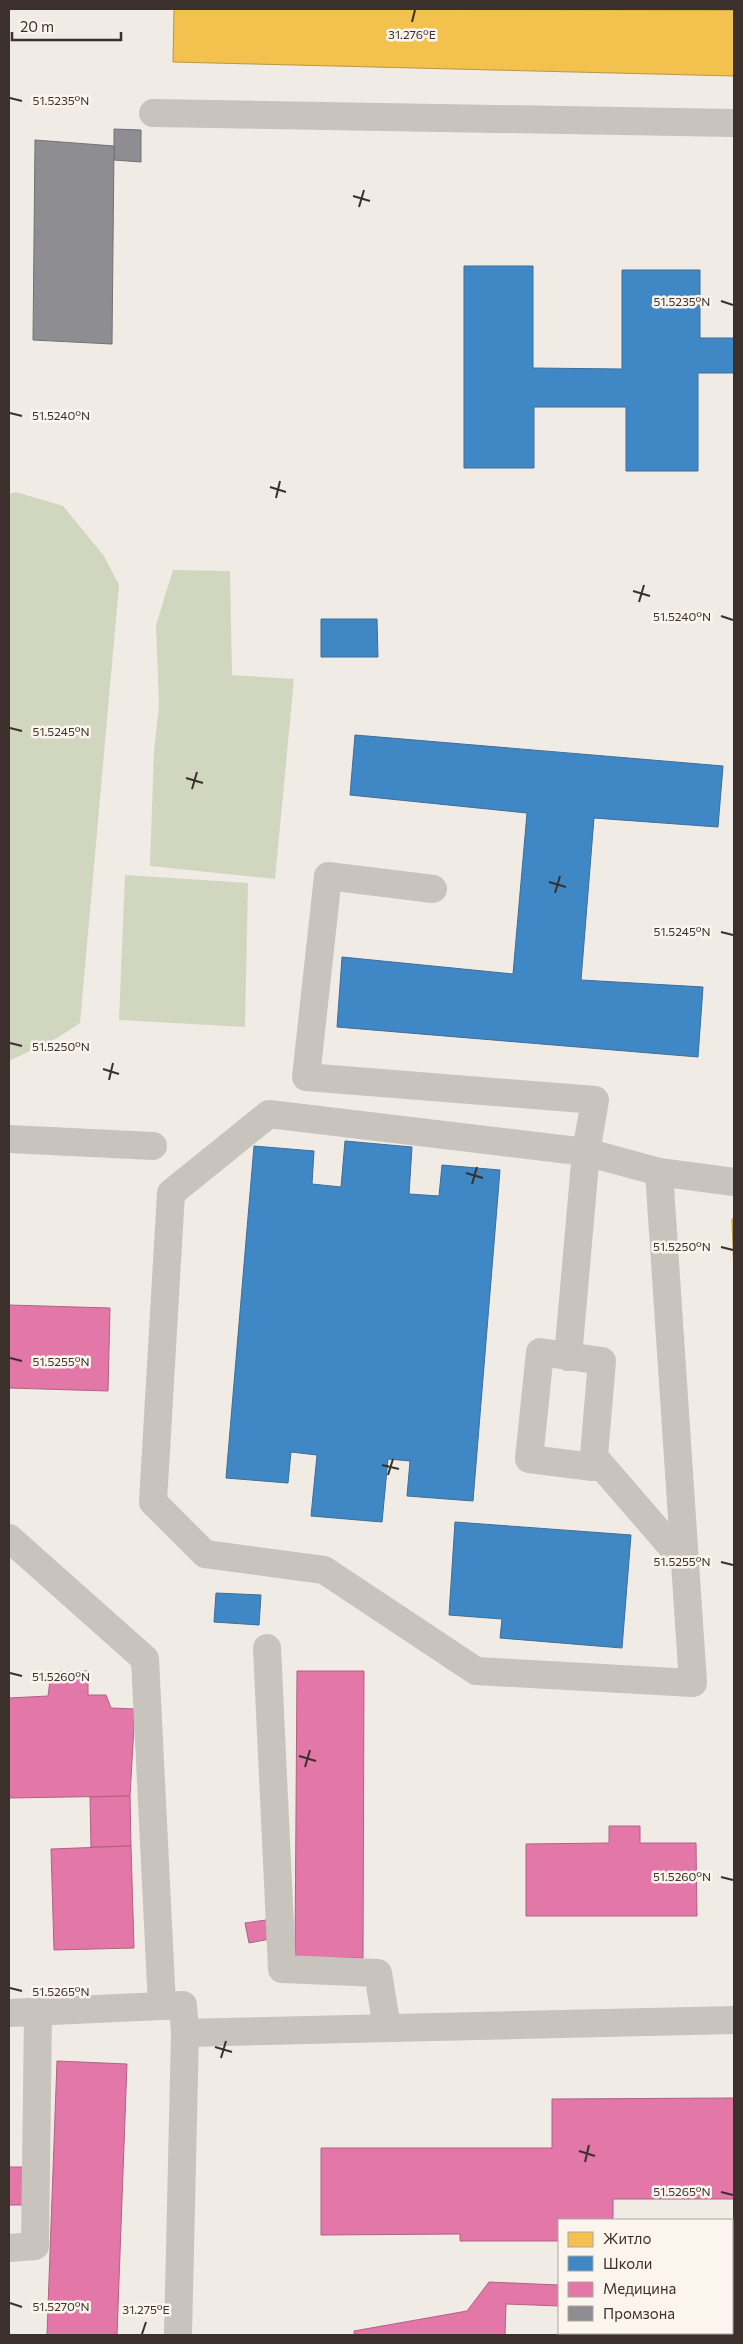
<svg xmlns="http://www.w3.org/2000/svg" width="743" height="2344" font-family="Commissioner,sans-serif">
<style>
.green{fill:#d1d6bf}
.homes{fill:#f2c14e;stroke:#bb9644}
.schools{fill:#3f88c5;stroke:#3e6e97}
.health{fill:#e377a8;stroke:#b16282}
.industry{fill:#8d8d92;stroke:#747173}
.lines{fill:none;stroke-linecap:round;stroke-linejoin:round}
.minor{stroke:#c9c3be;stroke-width:28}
.ticks{fill:none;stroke:#3b302b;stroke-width:2}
.ticks-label{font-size:12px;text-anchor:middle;fill:#3b302b;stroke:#fbf5ee;stroke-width:5;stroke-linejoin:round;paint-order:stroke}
</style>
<rect width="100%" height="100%" fill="#f0ebe5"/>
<g class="green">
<polygon points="16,492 63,506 104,556 119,585 80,1023 57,1038 9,1061 9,494"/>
<polygon points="173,570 230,571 232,675 294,679 275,879 150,866 154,751 159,706 156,625"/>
<polygon points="125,875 248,883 245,1027 119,1020"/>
</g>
<g class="homes">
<polygon points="174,9 734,10 734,76 173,62"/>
<polygon points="732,1219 734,1219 734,1276"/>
</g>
<g class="schools">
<polygon points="464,266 533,266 533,368 622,369 622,270 700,270 700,338 734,338 734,373 698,373 698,471 626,471 626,407 534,407 534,468 464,468"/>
<polygon points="321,619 377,619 378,657 321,657"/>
<polygon points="355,735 723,766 718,827 594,818 581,980 703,987 698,1057 337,1027 342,957 513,974 527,813 350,795"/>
<polygon points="345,1141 412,1147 409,1194 439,1196 442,1165 500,1170 473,1501 407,1496 410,1461 388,1459 382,1522 311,1516 317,1455 291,1452 288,1483 226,1478 254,1146 314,1151 312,1184 341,1187"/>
<polygon points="455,1522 631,1535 622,1648 500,1638 502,1619 449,1615"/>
<polygon points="216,1593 261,1595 259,1625 214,1622"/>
</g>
<g class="health">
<polygon points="9,1305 110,1308 108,1391 9,1388"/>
<polygon points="88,1671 88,1695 106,1695 111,1708 135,1709 130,1796 9,1798 9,1698 48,1696 51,1672"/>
<polygon points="297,1671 364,1671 363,1958 295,1958"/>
<polygon points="130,1796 131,1846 91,1847 90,1797"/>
<polygon points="609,1826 640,1826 640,1843 696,1843 697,1916 526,1916 526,1844 609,1843"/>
<polygon points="131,1846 134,1948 54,1950 51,1849"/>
<polygon points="266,1920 270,1939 249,1943 245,1923"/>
<polygon points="57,2061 127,2064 117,2335 47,2335"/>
<polygon points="734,2098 734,2199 613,2199 613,2220 559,2220 559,2241 460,2241 460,2234 321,2235 321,2148 552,2148 552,2099"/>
<polygon points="9,2167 34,2167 35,2205 9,2205"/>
<rect x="732" y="2247" width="2" height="29"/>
<polygon points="489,2282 559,2285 559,2306 506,2304 505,2335 354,2335 354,2331 467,2311"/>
<polygon points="732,2316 734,2316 734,2335 559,2335 559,2333 732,2333"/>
</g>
<g class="industry">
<polygon points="114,129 141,130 141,162 114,160"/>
<polygon points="35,140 114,146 112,344 33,340"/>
</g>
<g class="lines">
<g class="minor">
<polyline points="153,113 734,123"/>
<polyline points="433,889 328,876 306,1077 595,1100 586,1152 568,1357"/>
<polyline points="9,1139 153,1146"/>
<polyline points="659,1172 693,1683 476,1671 324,1570 205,1554 153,1502 171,1193 269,1114 586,1152 659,1172 734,1182"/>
<polygon points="540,1352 602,1361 593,1467 529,1459"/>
<polyline points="594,1457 684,1561"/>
<polyline points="9,1538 145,1659 162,2006"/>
<polyline points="267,1648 282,1969 378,1973 387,2028"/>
<polyline points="9,2013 183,2005 185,2033 178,2335"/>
<polyline points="185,2033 734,2020"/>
<polyline points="9,2248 35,2246 38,2012"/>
</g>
</g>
<path class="ticks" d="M412,22L415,10M10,98L22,101M353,196L370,201M359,207L364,190M721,301L733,305M10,413L22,416M270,487L286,492M276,498L280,481M633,591L650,596M639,602L644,585M721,616L733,620M10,728L22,731M186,778L203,783M192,789L197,772M549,882L566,887M555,893L560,876M721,932L733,935M10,1043L22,1046M103,1069L119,1074M109,1080L113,1063M466,1173L483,1178M472,1184L477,1167M721,1247L733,1250M10,1358L22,1361M382,1465L399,1469M388,1475L393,1459M721,1562L733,1565M10,1673L22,1676M299,1756L316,1761M305,1767L310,1750M721,1877L733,1880M10,1988L22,1991M215,2047L232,2052M221,2058L226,2041M579,2151L595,2156M585,2162L589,2145M721,2192L733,2195M10,2303L22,2307M142,2334L146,2322"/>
<g class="ticks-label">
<text x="412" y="39">31.276°E</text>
<text x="61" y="105">51.5235°N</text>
<text x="682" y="306">51.5235°N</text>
<text x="61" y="420">51.5240°N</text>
<text x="682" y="621">51.5240°N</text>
<text x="61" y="736">51.5245°N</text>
<text x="682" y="936">51.5245°N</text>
<text x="61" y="1051">51.5250°N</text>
<text x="682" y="1251">51.5250°N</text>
<text x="61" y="1366">51.5255°N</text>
<text x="682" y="1566">51.5255°N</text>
<text x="61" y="1681">51.5260°N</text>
<text x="682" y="1881">51.5260°N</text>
<text x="61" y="1996">51.5265°N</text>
<text x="682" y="2196">51.5265°N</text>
<text x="61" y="2311">51.5270°N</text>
<text x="146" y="2314">31.275°E</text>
</g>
<rect width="743" height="2344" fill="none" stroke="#3b302b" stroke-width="20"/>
<rect x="558" y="2219" width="175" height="115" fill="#fbf5ee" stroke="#aea6a0"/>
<rect x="568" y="2232" width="25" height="15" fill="#f2c14e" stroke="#aea6a0"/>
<text x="603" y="2244" font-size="15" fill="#3b302b">Житло</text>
<rect x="568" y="2256" width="25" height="15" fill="#3f88c5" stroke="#aea6a0"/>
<text x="603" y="2269" font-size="15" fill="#3b302b">Школи</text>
<rect x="568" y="2282" width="25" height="15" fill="#e377a8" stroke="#aea6a0"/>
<text x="603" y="2294" font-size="15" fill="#3b302b">Медицина</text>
<rect x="568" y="2306" width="25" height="15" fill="#8d8d92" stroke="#aea6a0"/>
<text x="603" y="2319" font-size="15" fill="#3b302b">Промзона</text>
<path d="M12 32v8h109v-8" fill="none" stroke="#3b302b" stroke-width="2.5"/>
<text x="20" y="32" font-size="15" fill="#3b302b" stroke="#fbf5ee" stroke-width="4" paint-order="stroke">20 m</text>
</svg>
